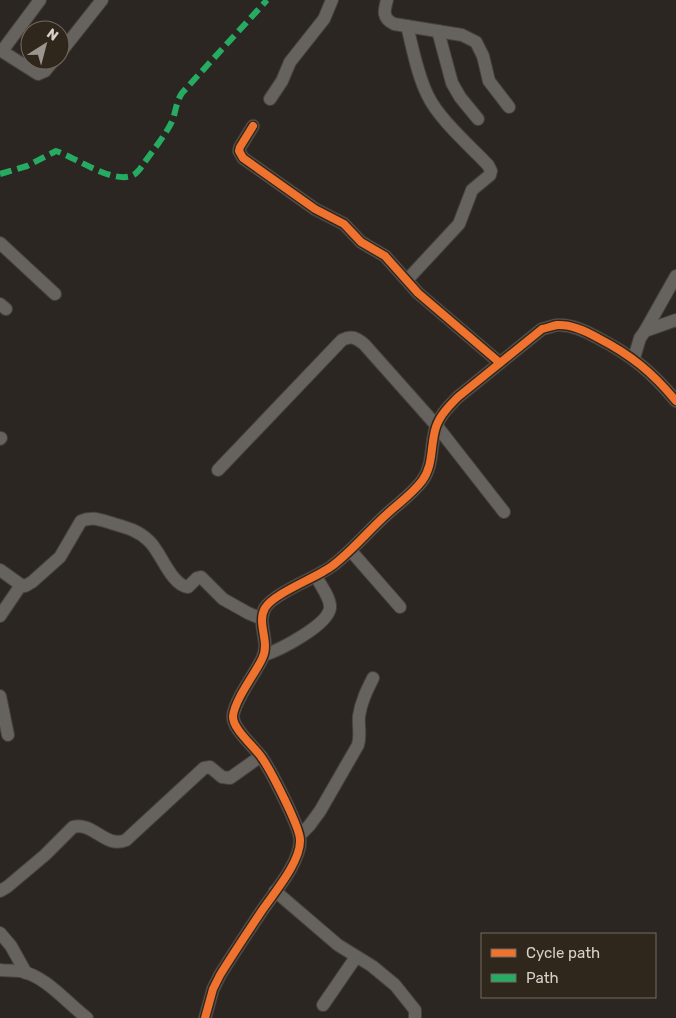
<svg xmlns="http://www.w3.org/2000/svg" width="676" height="1018" font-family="Rubik,sans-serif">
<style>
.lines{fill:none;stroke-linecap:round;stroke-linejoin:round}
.minor-casing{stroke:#46413d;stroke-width:14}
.minor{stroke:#66625d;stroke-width:12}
.quiet{stroke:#26ab63;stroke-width:6;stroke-dasharray:12 6;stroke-linecap:butt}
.cycleway-casing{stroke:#30271c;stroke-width:11}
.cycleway{stroke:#ef722f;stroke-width:8}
</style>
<rect width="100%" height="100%" fill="#2b2621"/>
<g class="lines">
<g class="minor-casing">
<g id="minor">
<path d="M387,0C384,11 382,18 394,24L462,35L476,42L483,56L489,81L509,107"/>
<polyline points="438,31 452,83 460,97 478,119"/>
<polyline points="0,50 38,74 45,71 54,60"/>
<polyline points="2,51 40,0"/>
<polyline points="60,53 102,0"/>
<polyline points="270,99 282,81 290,62 324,19 332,0"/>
<polyline points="253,126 240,147 239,151 243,158 315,209 344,224 361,242 385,256 418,293 500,363"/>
<polyline points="0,243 55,294"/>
<path d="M407,280L459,224L472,190L490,175L491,171L488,165C470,146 439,119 428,96C417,74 413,49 407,26"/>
<polyline points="0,304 6,309"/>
<polyline points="645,331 676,276"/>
<polyline points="634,358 640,338 645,331 676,320"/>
<polyline points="0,439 1,438"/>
<path d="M218,470L342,340C352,335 356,338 364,344L436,425L504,512"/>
<polyline points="351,551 400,607"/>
<path d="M0,570L21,585L25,586L32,582L60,557L81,521C91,516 101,520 111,523C125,527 138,530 149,541C161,552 171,585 188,587L197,578L201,577L223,599L248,613L262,619"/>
<polyline points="0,616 21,585"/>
<path d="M264,655C280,650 328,625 330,608C331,598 320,585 316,576"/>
<polyline points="0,696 8,735"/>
<path d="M300,835L309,826L320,811L358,745C361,735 358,726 359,716C361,702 367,690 373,678"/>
<path d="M0,891L7,887L45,855L73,827C93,821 105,849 126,840L204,768L210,767L222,777L230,778L261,756"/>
<polyline points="275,891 338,945 372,966 395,985 415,1010 415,1018"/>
<polyline points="0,933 11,946 26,973"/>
<path d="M0,970C6,971 13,970 20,971C46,976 67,1003 87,1018"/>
<polyline points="323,1005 356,957"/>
<path d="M205,1018L213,989L220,975C233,954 247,933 261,912C273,894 301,862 300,840C300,827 271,771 262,758C255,747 232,729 233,716C235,699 255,674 262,659C271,642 256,624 265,608C274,593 316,578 332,566C352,551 368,531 387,514C399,503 412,494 422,481C434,465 430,445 436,427C440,415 450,405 458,397L542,329C547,328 552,326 557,325C571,324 586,331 598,338C631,355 652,372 676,401"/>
</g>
</g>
<use href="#minor" class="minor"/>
<path class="quiet" d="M0,174L27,166L56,151C75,157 111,183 131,176C135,175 137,172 140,169C149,155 167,134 173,119C176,110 176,102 182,93L267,0"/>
<g class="cycleway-casing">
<g id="cycleway">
<polyline points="253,126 240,147 239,151 243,158 315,209 344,224 361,242 385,256 418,293 500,363"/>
<path d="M205,1018L213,989L220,975C233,954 247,933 261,912C273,894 301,862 300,840C300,827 271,771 262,758C255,747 232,729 233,716C235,699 255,674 262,659C271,642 256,624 265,608C274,593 316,578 332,566C352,551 368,531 387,514C399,503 412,494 422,481C434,465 430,445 436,427C440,415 450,405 458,397L542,329C547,328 552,326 557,325C571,324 586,331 598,338C631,355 652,372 676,401"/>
</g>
</g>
<use href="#cycleway" class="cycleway"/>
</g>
<rect x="481" y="933" width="175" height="65" fill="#30271c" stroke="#736b62"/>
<rect x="491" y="949" width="25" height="8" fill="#ef722f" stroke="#736b62"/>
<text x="526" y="958" font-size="15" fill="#d7d1ca">Cycle path</text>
<rect x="491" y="974" width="25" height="8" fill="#26ab63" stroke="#736b62"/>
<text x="526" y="983" font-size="15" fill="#d7d1ca">Path</text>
<g transform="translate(45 45) rotate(36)"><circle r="24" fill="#30271c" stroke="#736b62"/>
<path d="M0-4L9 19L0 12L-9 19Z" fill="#9b958f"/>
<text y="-8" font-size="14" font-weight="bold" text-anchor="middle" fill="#d7d1ca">N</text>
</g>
</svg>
